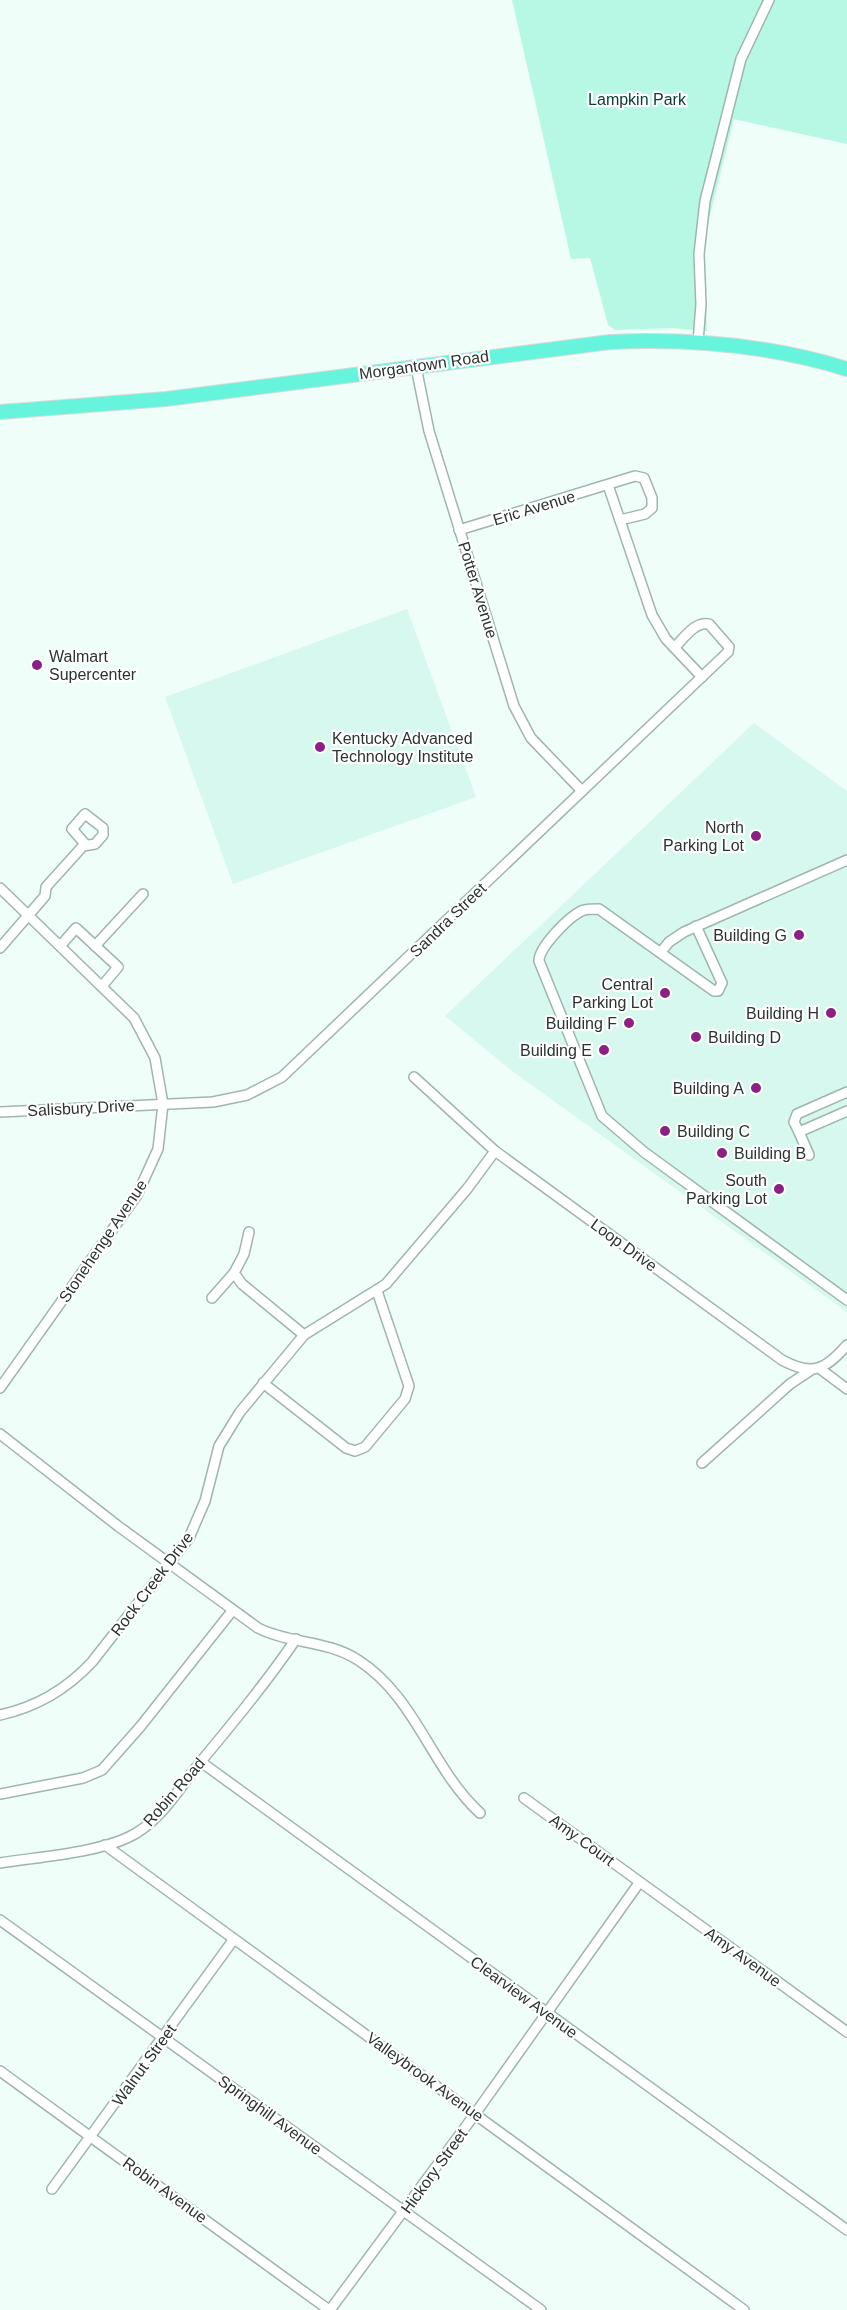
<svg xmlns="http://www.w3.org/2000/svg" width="847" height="2310" font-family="Arial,sans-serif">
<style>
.built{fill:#d6f8ee}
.green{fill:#b7f8e5}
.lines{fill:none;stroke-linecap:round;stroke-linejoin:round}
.minor-casing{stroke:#9eb6af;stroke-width:12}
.primary-casing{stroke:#d9dada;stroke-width:16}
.minor{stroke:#fff;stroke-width:9}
.primary{stroke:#67f4dc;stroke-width:14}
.poi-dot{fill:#8b2085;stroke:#fff;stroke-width:2}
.labels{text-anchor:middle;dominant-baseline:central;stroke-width:4.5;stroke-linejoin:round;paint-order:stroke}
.park-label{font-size:16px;fill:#0b4035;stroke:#fff}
.street-label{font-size:16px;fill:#2a3431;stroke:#fff}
.poi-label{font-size:16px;fill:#2a3431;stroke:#fff;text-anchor:end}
</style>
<rect width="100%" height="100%" fill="#effef9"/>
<g class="built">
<polygon points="407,609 476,797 233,884 165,697"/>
<polygon points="754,723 847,791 847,1312 512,1071 445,1016"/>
</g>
<polygon class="green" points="512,0 847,0 847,144 734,119 704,239 707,331 672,328 615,330 608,325 590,258 571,259"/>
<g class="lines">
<g class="minor-casing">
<g id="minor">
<polyline points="698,342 701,304 699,254 705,201 741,59 769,0"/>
<polyline points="416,367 429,431 514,706 531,738 582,791"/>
<polyline points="608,485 652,615 666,639 702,677"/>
<polyline points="459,530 635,476 644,478 652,498 652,508 645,514 620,520"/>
<polyline points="0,888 134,1018 155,1058 163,1104 158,1149 137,1195 0,1388"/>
<path d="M696,926L722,983L718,991H714L599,909C594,909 588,909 584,910C570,915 539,947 539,961L602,1116L644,1152L847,1300"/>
<polyline points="61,945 76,928 118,967 103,985"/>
<polyline points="95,946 143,894"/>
<polyline points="0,948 45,896 46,887 83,846 95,844 103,835 103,828 85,814 72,829 86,845"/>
<polyline points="661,952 669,942 684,932 847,860"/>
<path d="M414,1077L495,1151L782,1360C813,1377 826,1369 847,1345"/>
<path d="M0,1112L213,1102L247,1095L282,1077L728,652L729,647L709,624C695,621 684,638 675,647"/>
<polyline points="799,1132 794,1122 797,1114 847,1092"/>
<polyline points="809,1155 799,1132 847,1111"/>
<polyline points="249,1232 244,1254 234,1273 242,1284 304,1335"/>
<polyline points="212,1298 234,1273"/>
<polyline points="819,1368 847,1389"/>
<polyline points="263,1383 346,1448 355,1451 365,1447 405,1399 409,1386 377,1291"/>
<path d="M0,1434L118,1526L258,1628C290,1644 327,1640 358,1660C416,1697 431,1768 480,1813"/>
<polyline points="702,1463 790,1384 811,1370"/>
<path d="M0,1715C37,1707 66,1690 92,1662L189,1538L205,1501L219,1446L240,1412L304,1335L386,1284L467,1189L495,1151"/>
<polyline points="201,1762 847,2230"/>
<polyline points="0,1794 83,1778 102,1770 140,1727 232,1611"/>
<polyline points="524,1798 847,2032"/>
<polyline points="105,1845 744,2310"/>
<path d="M0,1863C37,1857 96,1853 129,1837C159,1823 178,1790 198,1765C232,1724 266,1683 296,1639"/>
<polyline points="0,1920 541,2310"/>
<polyline points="0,2071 329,2310"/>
<polyline points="52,2189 234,1939"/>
<polyline points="330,2310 475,2114 639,1883"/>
</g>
</g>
<g class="primary-casing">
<path id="primary" d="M0,412L166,399L610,342C691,338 769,345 847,369"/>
</g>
<use href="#minor" class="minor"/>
<use href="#primary" class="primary"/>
</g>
<g class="poi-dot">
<circle cx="37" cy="665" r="6"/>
<circle cx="320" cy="747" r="6"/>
<circle cx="756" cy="836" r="6"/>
<circle cx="799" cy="935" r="6"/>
<circle cx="665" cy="993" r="6"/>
<circle cx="831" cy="1013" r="6"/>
<circle cx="629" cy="1023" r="6"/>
<circle cx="696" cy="1037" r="6"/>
<circle cx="604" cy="1050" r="6"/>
<circle cx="756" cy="1088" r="6"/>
<circle cx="665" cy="1131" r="6"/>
<circle cx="722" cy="1153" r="6"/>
<circle cx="779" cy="1189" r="6"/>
</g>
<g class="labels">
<g class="park-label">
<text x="637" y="99">Lampkin Park</text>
</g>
<g class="street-label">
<text transform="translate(424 365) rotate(-8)">Morgantown Road</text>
<text transform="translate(534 508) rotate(-17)">Eric Avenue</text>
<text transform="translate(478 590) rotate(73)">Potter Avenue</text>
<text transform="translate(448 920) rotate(-44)">Sandra Street</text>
<text transform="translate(81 1108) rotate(-3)">Salisbury Drive</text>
<text transform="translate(103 1241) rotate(-56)">Stonehenge Avenue</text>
<text transform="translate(624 1245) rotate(36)">Loop Drive</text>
<text transform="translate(152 1584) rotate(-53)">Rock Creek Drive</text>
<text transform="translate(174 1792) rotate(-49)">Robin Road</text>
<text transform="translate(582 1840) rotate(36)">Amy Court</text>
<text transform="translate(743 1957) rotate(36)">Amy Avenue</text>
<text transform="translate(524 1997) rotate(36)">Clearview Avenue</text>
<text transform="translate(144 2065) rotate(-54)">Walnut Street</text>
<text transform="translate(425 2077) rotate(36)">Valleybrook Avenue</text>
<text transform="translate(270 2115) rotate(36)">Springhill Avenue</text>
<text transform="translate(434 2171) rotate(-54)">Hickory Street</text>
<text transform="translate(165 2190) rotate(36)">Robin Avenue</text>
</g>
<g class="poi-label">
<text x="49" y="656" text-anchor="start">Walmart<tspan x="49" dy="18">Supercenter</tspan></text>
<text x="332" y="738" text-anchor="start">Kentucky Advanced<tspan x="332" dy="18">Technology Institute</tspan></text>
<text x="744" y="827">North<tspan x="744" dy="18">Parking Lot</tspan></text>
<text x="787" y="935">Building G</text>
<text x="653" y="984">Central<tspan x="653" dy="18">Parking Lot</tspan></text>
<text x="819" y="1013">Building H</text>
<text x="617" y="1023">Building F</text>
<text x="708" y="1037" text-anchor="start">Building D</text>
<text x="592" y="1050">Building E</text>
<text x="744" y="1088">Building A</text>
<text x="677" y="1131" text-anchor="start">Building C</text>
<text x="734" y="1153" text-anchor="start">Building B</text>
<text x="767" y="1180">South<tspan x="767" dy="18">Parking Lot</tspan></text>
</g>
</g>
</svg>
